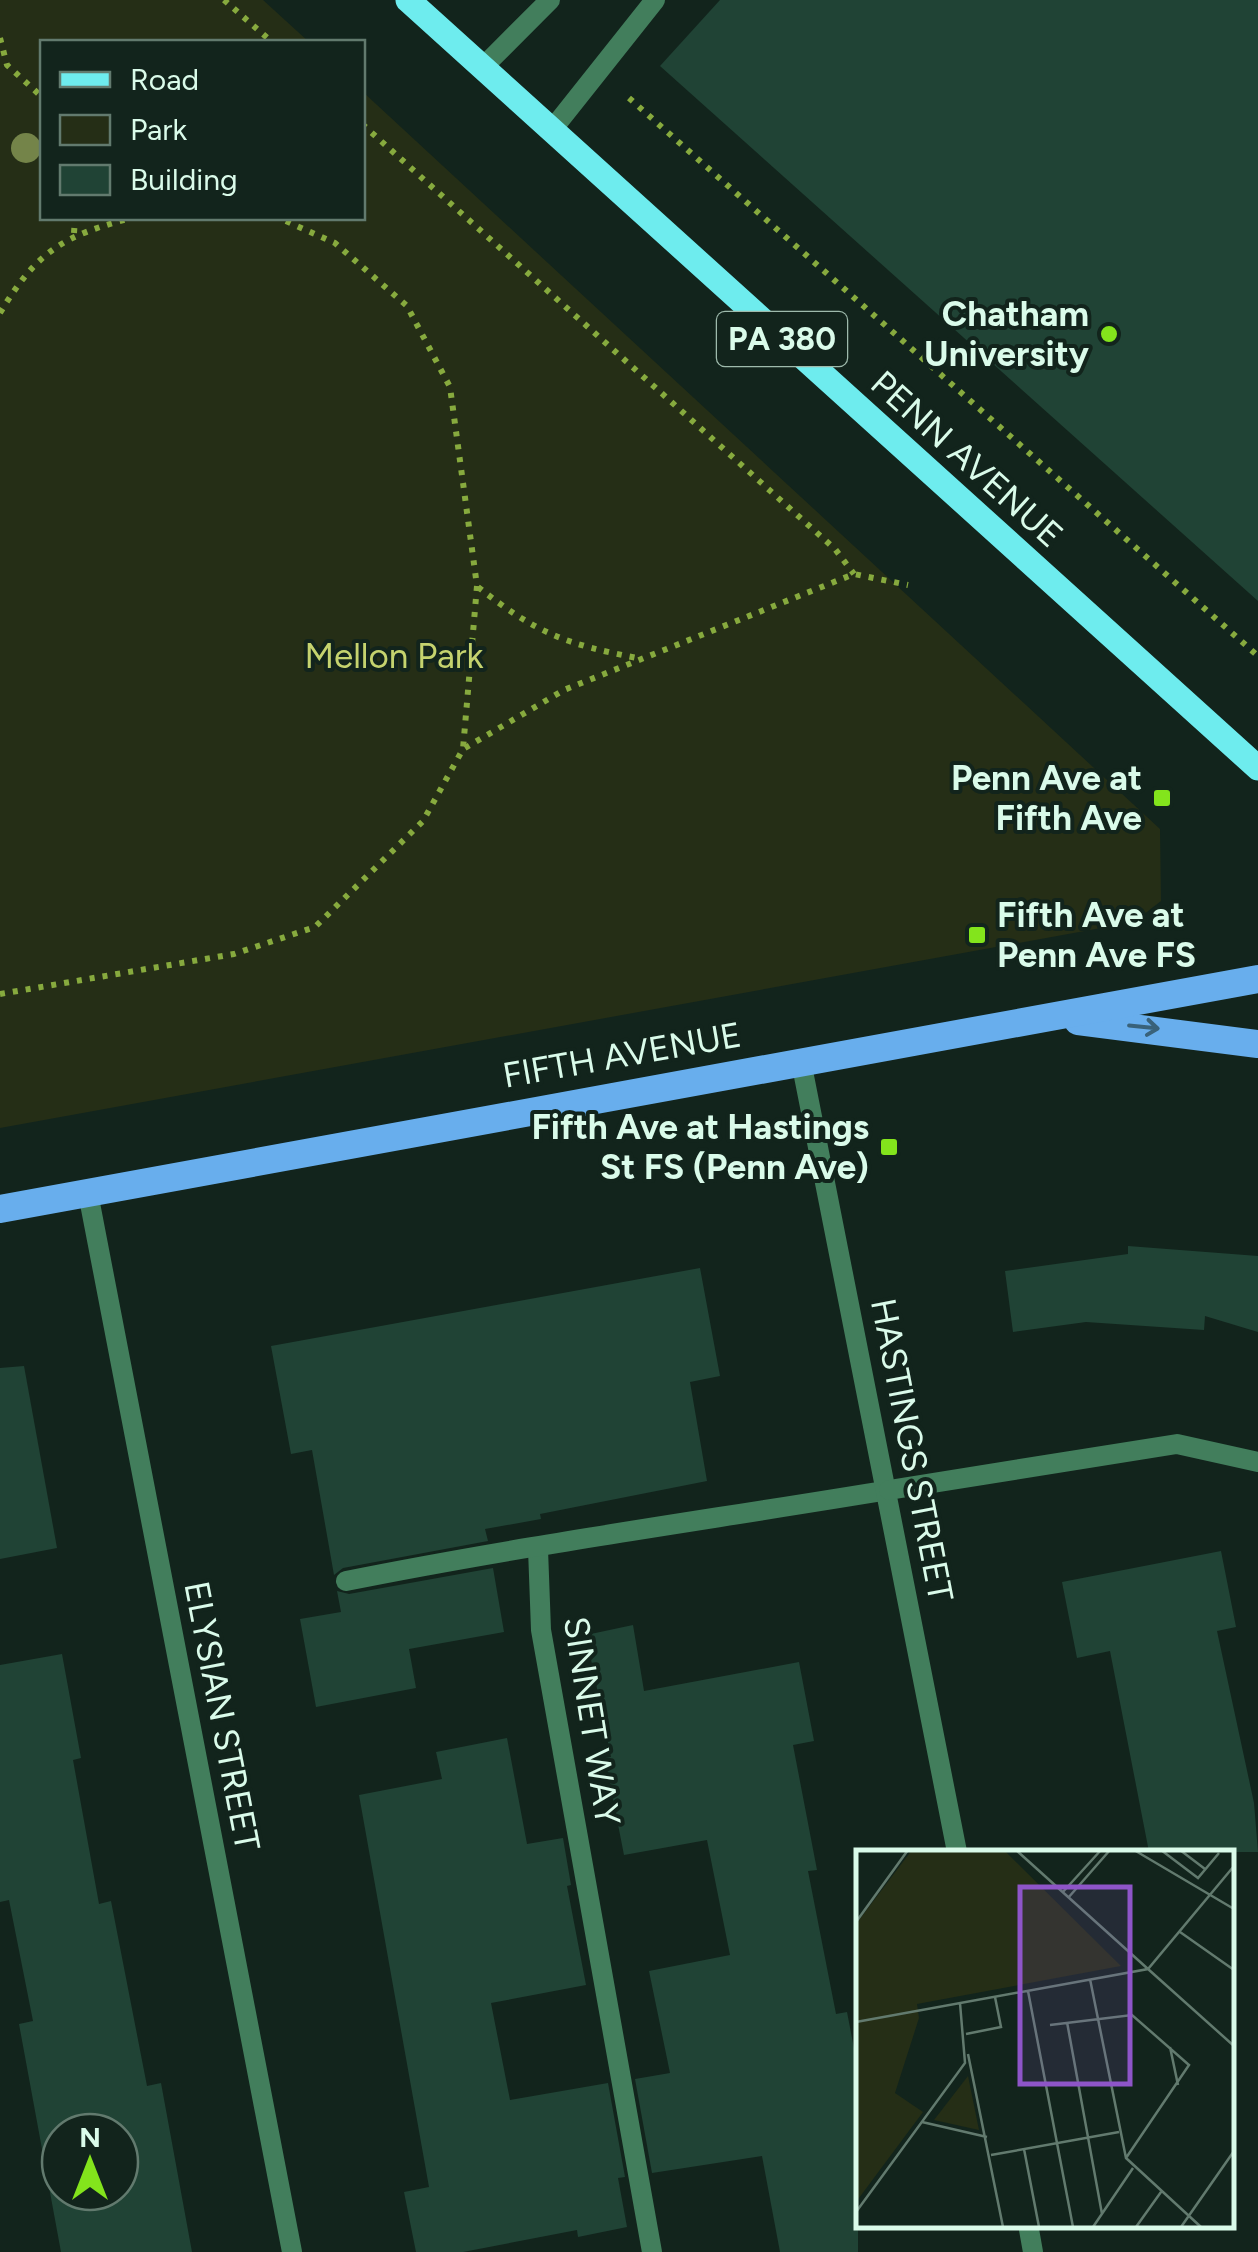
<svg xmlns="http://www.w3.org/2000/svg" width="1258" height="2252" font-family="Figtree,sans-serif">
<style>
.green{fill:#252e16}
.building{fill:#204335;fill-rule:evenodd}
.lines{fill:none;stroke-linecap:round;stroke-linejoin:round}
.path{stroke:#87aa3e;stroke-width:6;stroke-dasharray:5 8;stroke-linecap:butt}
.service{stroke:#427e5c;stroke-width:20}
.minor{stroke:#427e5c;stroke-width:20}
.primary{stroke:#6eecee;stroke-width:25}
.trunk{stroke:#68aeed;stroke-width:28}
.tree{fill:#748449}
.oneway{stroke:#39627a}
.poi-dot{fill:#83e41c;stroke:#12241c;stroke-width:4}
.labels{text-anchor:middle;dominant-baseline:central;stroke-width:8;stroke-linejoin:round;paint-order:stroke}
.shield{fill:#12241c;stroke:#9ebaac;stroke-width:2.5}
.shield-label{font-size:32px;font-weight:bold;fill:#dafbea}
.poi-label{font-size:35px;font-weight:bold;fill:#dafbea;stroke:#12241c;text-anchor:end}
.street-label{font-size:35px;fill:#dafbea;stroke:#12241c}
.park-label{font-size:35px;fill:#c5d36e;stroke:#12241c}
.inset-road{fill:none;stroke:#627a6e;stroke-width:2.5}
.view{fill:#8e55c8;fill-opacity:0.15;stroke:#8e55c8;stroke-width:5}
.inset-edge{fill:none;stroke:#dafbea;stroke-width:5}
</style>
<rect width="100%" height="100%" fill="#12241c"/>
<polygon class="green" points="0,0 263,0 309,42 42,42 42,218 362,218 363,92 1160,829 1161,901 1134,922 0,1128"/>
<g class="building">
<polygon points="720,0 1258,0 1258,601 660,66"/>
<polygon points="1128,1246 1258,1256 1258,1332 1205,1316 1204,1330 1086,1322 1013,1332 1005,1271 1128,1254"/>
<polygon points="700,1268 720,1376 690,1382 707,1481 540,1514 541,1519 485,1529 488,1541 343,1568 334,1575 312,1450 291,1454 271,1346"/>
<polygon points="24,1366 57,1548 0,1559 0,1368"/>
<polygon points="1221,1551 1236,1627 1217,1631 1254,1803 1258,1852 1149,1852 1110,1651 1077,1658 1062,1582"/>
<polygon points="493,1568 504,1632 409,1649 416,1688 316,1707 300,1619 341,1612 337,1591 349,1594"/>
<polygon points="633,1625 644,1691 799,1662 814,1741 793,1745 817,1870 808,1871 836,2014 847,2012 858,2069 858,2252 780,2252 762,2156 652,2173 635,2079 670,2073 649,1971 730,1955 707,1840 624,1855 605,1758 611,1757 586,1635"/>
<path d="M62,1654L81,1758L73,1760L99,1904L111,1901L147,2086L161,2083L192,2252H61L19,2024L33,2021L9,1900L0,1902V1665ZM60,2132H120V2192H60Z"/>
<polygon points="507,1738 527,1844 563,1838 571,1885 567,1886 586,1985 491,2003 510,2100 608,2083 625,2177 618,2178 627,2227 578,2237 577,2230 463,2252 416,2252 404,2192 429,2187 359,1795 442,1779 436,1752"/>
</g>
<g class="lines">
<g class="path">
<polyline points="224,0 272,42"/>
<polyline points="0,38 7,65 42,97"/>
<polyline points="629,98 1258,656"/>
<polyline points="362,124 835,549 854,574"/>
<polyline points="74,233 75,218"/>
<path d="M0,313C37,251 63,236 131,218"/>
<path d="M478,587C536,633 565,644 637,658"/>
<polyline points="465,748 564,690 854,574 908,585"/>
<polyline points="0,994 234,954 315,927 423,821 463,749 477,586 450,387 407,306 335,243 279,218"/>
</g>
<g class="service">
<polyline points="483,67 550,0"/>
<polyline points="551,131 655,0"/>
<polyline points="538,1549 541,1630 652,2252"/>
<path d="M346,1581C525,1545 708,1520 889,1490"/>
</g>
<g class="minor">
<polyline points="801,1061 957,1852"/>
<polyline points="88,1193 292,2252"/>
<polyline points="889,1490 1177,1444 1258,1462"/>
<polyline points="1028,2224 1033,2252"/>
</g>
<polyline class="primary" points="408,0 1258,768"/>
<g class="trunk">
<polyline points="1078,1021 1258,1044"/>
<polyline points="0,1209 1258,979"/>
</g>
</g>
<circle class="tree" cx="26" cy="148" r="15"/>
<defs><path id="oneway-shaft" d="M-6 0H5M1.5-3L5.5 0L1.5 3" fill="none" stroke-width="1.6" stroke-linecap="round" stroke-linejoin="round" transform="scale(2.5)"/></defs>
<use class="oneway" href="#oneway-shaft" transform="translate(1144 1027) rotate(6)"/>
<g class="poi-dot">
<circle cx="1109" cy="334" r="10"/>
<rect x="1152" y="788" width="20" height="20" rx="5"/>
<rect x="967" y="925" width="20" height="20" rx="5"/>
<rect x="879" y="1137" width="20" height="20" rx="5"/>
</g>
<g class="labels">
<rect class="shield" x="717" y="312" width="130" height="54" rx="8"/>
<g class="shield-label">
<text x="782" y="339">PA 380</text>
</g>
<g class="poi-label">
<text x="1089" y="314">Chatham<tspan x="1089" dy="40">University</tspan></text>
<text x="1142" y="778">Penn Ave at<tspan x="1142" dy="40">Fifth Ave</tspan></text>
<text x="997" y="915" text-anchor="start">Fifth Ave at<tspan x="997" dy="40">Penn Ave FS</tspan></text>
<text x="869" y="1127">Fifth Ave at Hastings<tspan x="869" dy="40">St FS (Penn Ave)</tspan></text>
</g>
<g class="street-label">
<text transform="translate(967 459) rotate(42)">PENN AVENUE</text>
<text transform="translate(622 1055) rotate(-10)">FIFTH AVENUE</text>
<text transform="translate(912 1450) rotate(79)">HASTINGS STREET</text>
<text transform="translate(222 1716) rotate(79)">ELYSIAN STREET</text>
<text transform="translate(592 1721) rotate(81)">SINNET WAY</text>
</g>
<g class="park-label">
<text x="394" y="656">Mellon Park</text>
</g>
</g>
<g transform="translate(856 1850)">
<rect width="378" height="378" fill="#12241c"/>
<path d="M56,0H148L265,116L61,154L63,168L39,243L67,262L0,352V74ZM112,226L123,280L78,270Z" fill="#252e16"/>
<path class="inset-road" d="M160,0L292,119M278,0L378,59M305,0L342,28L363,3M324,0L349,19M206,43L245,0M212,48L254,0M0,72L52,0M324,82L378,120M292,119L378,196M234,129L270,308L345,377M172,141L217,377M0,172L292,119L378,16M211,172L246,364M194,175L276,165L333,215L270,308M110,184L145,177L139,147M314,197L322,235M112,204L147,377M66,272L131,287M168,299L183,377M135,305L263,282M0,362L109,213L104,153M237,377L277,318M280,377L305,342M325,377L378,301"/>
<path class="view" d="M164,37H274V234H164Z"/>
<rect width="378" height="378" class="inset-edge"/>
</g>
<rect x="40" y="40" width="325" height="180" fill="#12241c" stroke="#627a6e" stroke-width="2.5"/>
<rect x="60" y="72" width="50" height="15" fill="#6eecee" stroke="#627a6e" stroke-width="2.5"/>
<text x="130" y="90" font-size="30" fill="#dafbea">Road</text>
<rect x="60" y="115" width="50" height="30" fill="#252e16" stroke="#627a6e" stroke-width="2.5"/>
<text x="130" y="140" font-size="30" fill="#dafbea">Park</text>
<rect x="60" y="165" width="50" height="30" fill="#204335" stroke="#627a6e" stroke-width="2.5"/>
<text x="130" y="190" font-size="30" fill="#dafbea">Building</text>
<g transform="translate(90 2162)"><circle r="48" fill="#12241c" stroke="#627a6e" stroke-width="2.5"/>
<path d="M0-8L18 38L0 25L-18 38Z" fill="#83e41c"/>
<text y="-15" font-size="28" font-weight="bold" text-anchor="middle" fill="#dafbea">N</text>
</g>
</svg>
